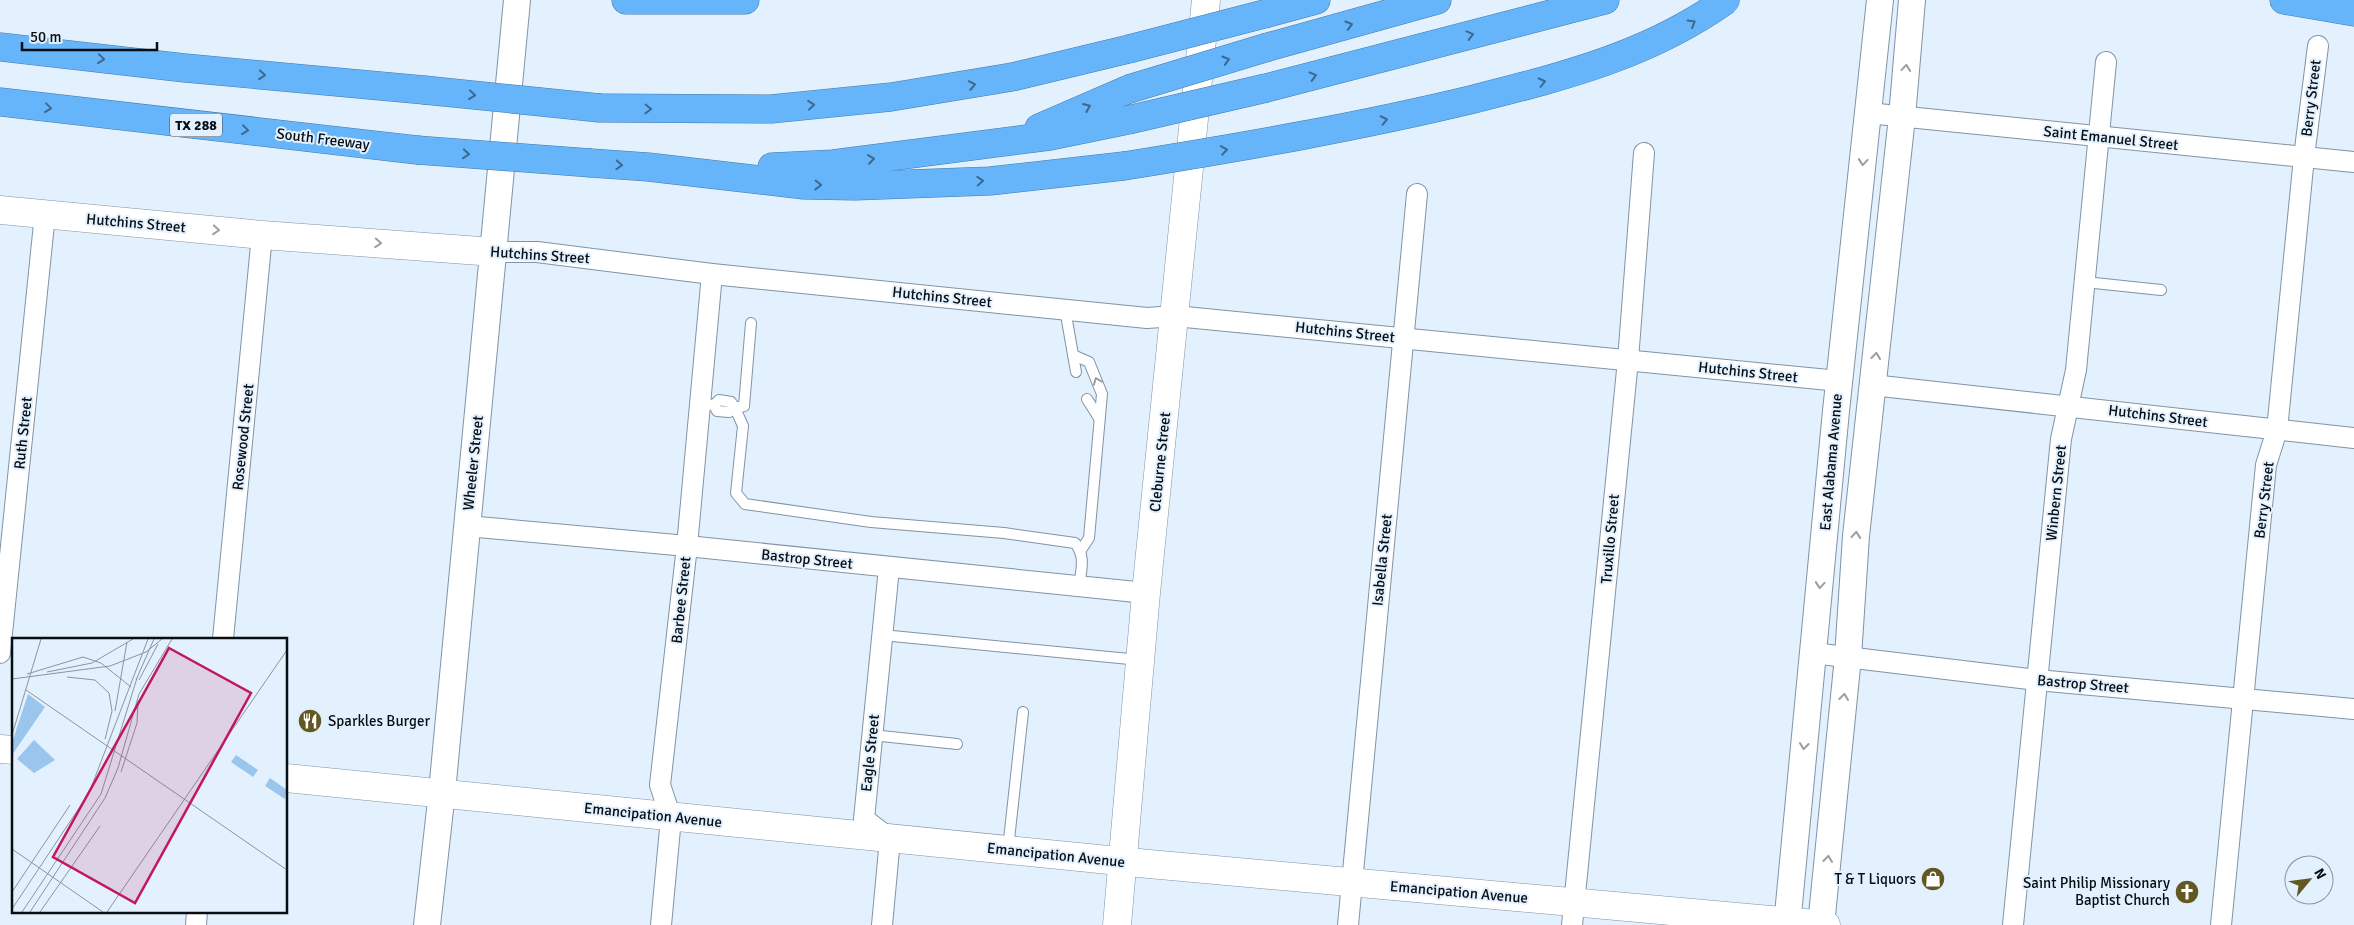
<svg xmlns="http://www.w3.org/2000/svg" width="2354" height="925" font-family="Signika,sans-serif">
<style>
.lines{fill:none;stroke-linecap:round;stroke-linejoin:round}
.service-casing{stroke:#7f94a7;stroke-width:12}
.minor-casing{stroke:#7f94a7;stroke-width:22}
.tertiary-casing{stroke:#7f94a7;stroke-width:28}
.secondary-casing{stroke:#7f94a7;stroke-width:29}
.motorway-casing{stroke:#447aa8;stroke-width:29}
.service{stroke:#fff;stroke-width:10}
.minor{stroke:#fff;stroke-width:20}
.tertiary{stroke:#fff;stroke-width:26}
.secondary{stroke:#fff;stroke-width:28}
.motorway{stroke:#66b4f9;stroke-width:28}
.motorway-bridge-casing{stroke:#447aa8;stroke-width:29;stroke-linecap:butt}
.motorway-bridge{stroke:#66b4f9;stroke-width:28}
.oneway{stroke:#3b6992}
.oneway2{stroke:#9b9ea1}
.labels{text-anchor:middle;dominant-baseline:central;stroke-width:4;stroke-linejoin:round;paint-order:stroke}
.shield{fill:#e3f0fd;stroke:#485159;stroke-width:1}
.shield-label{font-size:14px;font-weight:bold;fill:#060d13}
.street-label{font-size:15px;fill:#060d13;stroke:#e3f0fd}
.poi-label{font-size:15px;fill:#060d13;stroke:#e3f0fd;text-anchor:end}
.inset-road{fill:none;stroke:#8b959f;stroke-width:1}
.view{fill:#c2185b;fill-opacity:0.15;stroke:#c2185b;stroke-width:2.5}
.inset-edge{fill:none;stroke:#060d13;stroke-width:2.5}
</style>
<rect width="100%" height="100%" fill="#e3f0fd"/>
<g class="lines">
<g class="service-casing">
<g id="service">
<polyline points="2085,282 2161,290"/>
<polyline points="1065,309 1076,372"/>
<path d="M751,323L744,406L735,408L743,426L736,493L745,504L871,522L1004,533L1075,543C1086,556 1081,571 1079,587"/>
<polyline points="1073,355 1089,362 1102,394 1089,538 1081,550"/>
<polyline points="1087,399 1099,418"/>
<polyline points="700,404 714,405 717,411 729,412 735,408 731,402 719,400 714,405"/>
<polyline points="882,635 1140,660"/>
<polyline points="872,735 957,744"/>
<polyline points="1008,849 1023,712"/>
</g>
</g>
<g class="minor-casing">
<g id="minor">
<polyline points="1868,113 2354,162"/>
<polyline points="494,252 537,252 712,274 1147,318 1175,316 1839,381"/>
<polyline points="1872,385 2354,438"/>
<polyline points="467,526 687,546 1146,593"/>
<polyline points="223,639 262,235"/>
<polyline points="0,653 45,214"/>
<polyline points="1813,653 2037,680 2354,709"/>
<polyline points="196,925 197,911"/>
<polyline points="661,925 671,818 660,785 687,546 712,274"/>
<polyline points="882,925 890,839 864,819 889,568"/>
<polyline points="1348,925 1417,194"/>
<polyline points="1572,925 1628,360 1644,153"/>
<polyline points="2013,925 2061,439 2076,370 2106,62"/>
<polyline points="2221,925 2266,465 2277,430 2304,157 2318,46"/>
</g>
</g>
<g class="tertiary-casing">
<g id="tertiary">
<polyline points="427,925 442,792 517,0"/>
<polyline points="1787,925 1836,411 1880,0"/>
<polyline points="1821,925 1848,657 1856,536 1902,117 1912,0"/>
</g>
</g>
<g class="secondary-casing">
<g id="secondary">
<polyline points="0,210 262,235 494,252"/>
<polyline points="0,749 14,750"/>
<polyline points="286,778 1149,864 1826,925"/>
<polyline points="1117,925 1146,593 1206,0"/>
</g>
</g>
<g class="motorway-casing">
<g id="motorway">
<polyline points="626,0 745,0"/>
<polyline points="2284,0 2354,12"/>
<polyline points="1268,13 1316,0"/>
<polyline points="0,47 185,68 424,90"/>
<polyline points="1268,47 1437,0"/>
<polyline points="1266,88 1605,0"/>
<polyline points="0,102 417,150"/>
<polyline points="600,108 771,109 891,97 1012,77 1129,49"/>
<polyline points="1039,128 1129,89"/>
<polyline points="591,163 648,167 804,185 855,186 990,181 1124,166"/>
<polyline points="772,167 833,164 1050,136 1128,120"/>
</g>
</g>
<use href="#service" class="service"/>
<use href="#minor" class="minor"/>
<use href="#tertiary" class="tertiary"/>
<use href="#secondary" class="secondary"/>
<use href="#motorway" class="motorway"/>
<g class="motorway-bridge-casing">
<g id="motorway-bridge">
<polyline points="1129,49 1268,13"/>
<polyline points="1129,89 1268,47"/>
<polyline points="424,90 600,108"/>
<polyline points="1128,120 1266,88"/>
<polyline points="417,150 591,163"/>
<path d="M1124,166C1242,147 1358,127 1474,99C1565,76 1649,55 1726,0"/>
</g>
</g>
<use href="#motorway-bridge" class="motorway-bridge"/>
</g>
<defs><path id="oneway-chevron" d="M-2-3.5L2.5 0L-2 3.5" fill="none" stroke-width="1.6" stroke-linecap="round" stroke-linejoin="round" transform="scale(1.25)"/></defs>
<g class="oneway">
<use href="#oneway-chevron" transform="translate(1692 23) rotate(-31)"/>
<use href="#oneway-chevron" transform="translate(1349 25) rotate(-16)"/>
<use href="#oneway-chevron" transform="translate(1470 35) rotate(-15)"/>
<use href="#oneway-chevron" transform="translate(101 59) rotate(6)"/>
<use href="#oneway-chevron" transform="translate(1226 60) rotate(-17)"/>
<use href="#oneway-chevron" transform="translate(262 75) rotate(5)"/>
<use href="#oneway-chevron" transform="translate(1313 76) rotate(-15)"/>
<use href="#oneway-chevron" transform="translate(1542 82) rotate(-14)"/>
<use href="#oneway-chevron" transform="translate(972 85) rotate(-11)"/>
<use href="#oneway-chevron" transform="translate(472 95) rotate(6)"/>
<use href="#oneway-chevron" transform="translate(811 105) rotate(-6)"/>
<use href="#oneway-chevron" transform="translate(1087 107) rotate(-23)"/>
<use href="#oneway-chevron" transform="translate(48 108) rotate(7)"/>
<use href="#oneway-chevron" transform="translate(648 109) rotate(1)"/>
<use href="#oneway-chevron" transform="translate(1384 120) rotate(-12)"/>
<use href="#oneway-chevron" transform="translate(245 130) rotate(7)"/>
<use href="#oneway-chevron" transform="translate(1224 150) rotate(-9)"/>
<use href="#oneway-chevron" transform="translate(466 154) rotate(5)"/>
<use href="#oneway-chevron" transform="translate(871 159) rotate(-8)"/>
<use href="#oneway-chevron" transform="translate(619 165) rotate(3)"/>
<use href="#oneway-chevron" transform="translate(980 181) rotate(-3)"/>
<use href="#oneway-chevron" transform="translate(818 185) rotate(1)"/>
</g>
<g class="oneway2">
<use href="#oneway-chevron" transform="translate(1906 68) rotate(-85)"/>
<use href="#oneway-chevron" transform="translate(1863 162) rotate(95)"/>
<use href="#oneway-chevron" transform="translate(216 230) rotate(5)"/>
<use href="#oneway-chevron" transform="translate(378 243) rotate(4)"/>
<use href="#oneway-chevron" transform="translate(1876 356) rotate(-84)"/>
<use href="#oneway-chevron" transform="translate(1097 381) rotate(-111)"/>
<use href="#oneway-chevron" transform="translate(1856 535) rotate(-85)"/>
<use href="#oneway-chevron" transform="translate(1820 585) rotate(95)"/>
<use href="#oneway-chevron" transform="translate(1844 697) rotate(-84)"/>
<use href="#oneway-chevron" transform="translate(1804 746) rotate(96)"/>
<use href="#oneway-chevron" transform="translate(1828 859) rotate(-84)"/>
</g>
<defs>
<g id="restaurant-disc" transform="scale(1.25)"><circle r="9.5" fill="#635824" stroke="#e3f0fd"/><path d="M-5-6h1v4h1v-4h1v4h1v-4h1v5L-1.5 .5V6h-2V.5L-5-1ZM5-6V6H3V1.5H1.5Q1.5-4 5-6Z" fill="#fff"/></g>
<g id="shop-disc" transform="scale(1.25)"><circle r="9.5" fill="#635824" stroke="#e3f0fd"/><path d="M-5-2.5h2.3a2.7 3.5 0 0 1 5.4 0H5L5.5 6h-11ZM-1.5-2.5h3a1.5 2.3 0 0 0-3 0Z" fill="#fff"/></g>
<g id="church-disc" transform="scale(1.25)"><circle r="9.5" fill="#635824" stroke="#e3f0fd"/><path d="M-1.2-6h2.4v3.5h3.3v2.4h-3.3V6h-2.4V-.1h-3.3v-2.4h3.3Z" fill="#fff"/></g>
</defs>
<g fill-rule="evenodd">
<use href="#restaurant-disc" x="310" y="721"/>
<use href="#shop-disc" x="1933" y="879"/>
<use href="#church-disc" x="2187" y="892"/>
</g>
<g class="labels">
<rect class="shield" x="170" y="113.5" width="52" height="23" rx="4"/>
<g class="shield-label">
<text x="196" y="125">TX 288</text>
</g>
<g class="street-label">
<text transform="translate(2311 98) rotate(-83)">Berry Street</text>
<text transform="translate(2111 138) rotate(6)">Saint Emanuel Street</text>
<text transform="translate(323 139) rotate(7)">South Freeway</text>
<text transform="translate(136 223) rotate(5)">Hutchins Street</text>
<text transform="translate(540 255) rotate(4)">Hutchins Street</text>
<text transform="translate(942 297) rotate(6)">Hutchins Street</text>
<text transform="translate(1345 332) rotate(6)">Hutchins Street</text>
<text transform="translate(1748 372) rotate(6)">Hutchins Street</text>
<text transform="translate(2158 416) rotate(7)">Hutchins Street</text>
<text transform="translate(23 433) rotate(-84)">Ruth Street</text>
<text transform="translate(243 437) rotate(-84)">Rosewood Street</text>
<text transform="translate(1160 462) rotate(-84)">Cleburne Street</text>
<text transform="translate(1831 462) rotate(-85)">East Alabama Avenue</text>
<text transform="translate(473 463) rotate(-84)">Wheeler Street</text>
<text transform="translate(2056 493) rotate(-84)">Winbern Street</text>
<text transform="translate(2264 500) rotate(-83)">Berry Street</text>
<text transform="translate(1610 539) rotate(-85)">Truxillo Street</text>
<text transform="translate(807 559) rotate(6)">Bastrop Street</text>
<text transform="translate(1382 560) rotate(-84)">Isabella Street</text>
<text transform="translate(681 600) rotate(-84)">Barbee Street</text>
<text transform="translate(2083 684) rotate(5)">Bastrop Street</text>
<text transform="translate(870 753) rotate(-84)">Eagle Street</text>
<text transform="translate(653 815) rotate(6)">Emancipation Avenue</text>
<text transform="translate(1056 855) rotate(6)">Emancipation Avenue</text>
<text transform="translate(1459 892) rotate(5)">Emancipation Avenue</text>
</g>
<g class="poi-label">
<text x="328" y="721" text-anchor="start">Sparkles Burger</text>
<text x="1916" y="879">T &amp; T Liquors</text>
<text x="2170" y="883">Saint Philip Missionary<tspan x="2170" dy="17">Baptist Church</tspan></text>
</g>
</g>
<g transform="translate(12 638)">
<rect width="275" height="275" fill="#e3f0fd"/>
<path d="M224,117L246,132L241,139L219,124Z" fill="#9ac5ed"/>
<path d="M16,56L33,69L0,117V105ZM258,140L275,152L273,161L253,148Z" fill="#9ac5ed"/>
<path d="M22,102L43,122L22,135L5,121Z" fill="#9ac5ed"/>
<path class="inset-road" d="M35,34L80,25L121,1M15,36L71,19L89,25L119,49M55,39L83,42L97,55L100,73L93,101M0,41L98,28L134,14L150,1M124,42L142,1M127,42L146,6M14,52L275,232M103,73L115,4M0,97L29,1M109,134L125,85L126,62M0,211L91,274M0,254L58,167M0,271L77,155L136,1M10,274L89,156L125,40M18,274L93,160L106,130L127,56L160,1M28,274L88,188M95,274L275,12"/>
<path class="view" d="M157,10L239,55L123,265L41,219Z"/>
<rect width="275" height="275" class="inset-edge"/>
</g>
<g transform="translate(2309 880) rotate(61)"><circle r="24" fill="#e3f0fd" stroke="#8b959f"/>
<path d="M0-4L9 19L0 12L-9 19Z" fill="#635824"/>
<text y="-8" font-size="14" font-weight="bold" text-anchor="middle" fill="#060d13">N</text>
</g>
<path d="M22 42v8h135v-8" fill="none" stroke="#060d13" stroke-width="2.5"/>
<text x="30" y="42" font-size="15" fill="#060d13" stroke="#e3f0fd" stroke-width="4" paint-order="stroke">50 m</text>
</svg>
